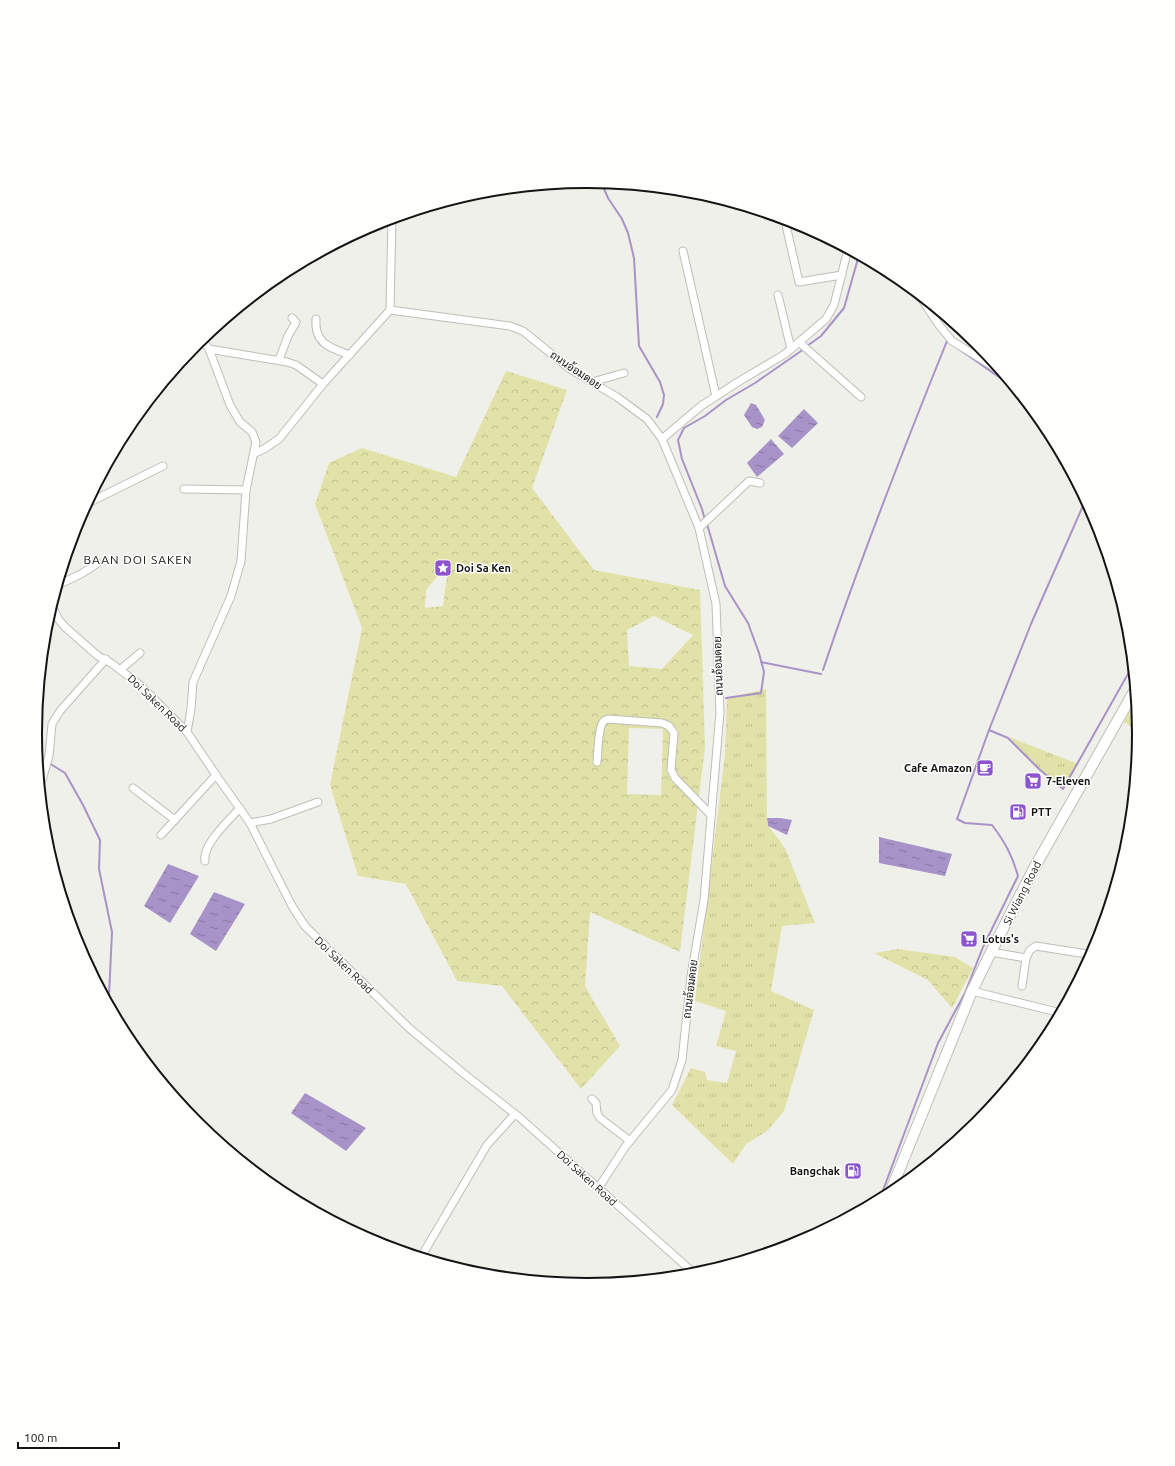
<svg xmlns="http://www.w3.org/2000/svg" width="1175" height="1466" font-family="Ubuntu,Sarabun,sans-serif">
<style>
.grass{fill:url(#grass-tufts)}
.forest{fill:url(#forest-crowns);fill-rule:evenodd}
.water{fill:url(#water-ripples)}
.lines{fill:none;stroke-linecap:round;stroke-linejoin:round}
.stream{stroke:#a793c7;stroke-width:2}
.street-casing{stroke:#bebeb8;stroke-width:9}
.secondary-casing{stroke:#bebeb8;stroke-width:12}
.street{stroke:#fff;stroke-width:7}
.secondary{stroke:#fff;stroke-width:10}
.labels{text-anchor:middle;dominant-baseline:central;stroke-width:3;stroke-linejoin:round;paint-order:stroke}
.street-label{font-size:11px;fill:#141412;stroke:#fffffe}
.poi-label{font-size:11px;font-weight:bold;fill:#141412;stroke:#fffffe;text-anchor:start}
.neighbourhood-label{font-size:12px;letter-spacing:1px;fill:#141412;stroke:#fffffe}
.rim{fill:none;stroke:#141412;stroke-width:2}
</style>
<defs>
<pattern id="grass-tufts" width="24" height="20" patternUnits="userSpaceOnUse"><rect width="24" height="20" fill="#e1e2a8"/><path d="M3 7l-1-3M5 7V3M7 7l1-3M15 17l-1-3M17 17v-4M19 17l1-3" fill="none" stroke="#c0c190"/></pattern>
<pattern id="forest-crowns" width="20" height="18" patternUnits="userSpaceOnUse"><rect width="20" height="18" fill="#e1e2a8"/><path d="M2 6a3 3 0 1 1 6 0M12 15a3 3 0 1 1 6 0" fill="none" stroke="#c0c190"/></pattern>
<pattern id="water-ripples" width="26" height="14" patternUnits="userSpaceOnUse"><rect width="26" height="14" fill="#a793c7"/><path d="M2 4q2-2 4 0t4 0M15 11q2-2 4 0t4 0" fill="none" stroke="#8777a0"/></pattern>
</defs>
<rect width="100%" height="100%" fill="#f0f0ea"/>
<g class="grass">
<polygon points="766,689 767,824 785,848 815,923 782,926 771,991 814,1010 784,1111 767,1131 746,1144 733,1164 672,1105 691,1068 705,1072 707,1080 727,1083 736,1051 716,1046 726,1011 695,1001 725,754 727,698"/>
<polygon points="1137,700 1140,732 1124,722"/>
<polygon points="1009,737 1078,764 1063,789 1038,768"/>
</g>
<g class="forest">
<path d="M506,371L567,390L532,488L594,570L700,590L705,747L680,952L590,912L585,986L620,1046L581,1089L502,986L457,981L406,884L358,876L330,785L362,628L315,504L329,463L362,448L456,477ZM449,562L443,606L425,608L426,590ZM654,616L693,635L662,669L629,666L627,630ZM629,728L663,729L661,795L627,794Z"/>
<polygon points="898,949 955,957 973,968 952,1008 928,980 874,953"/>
</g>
<g class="water">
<polygon points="751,403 756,405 765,420 762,427 757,429 752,427 744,415"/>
<polygon points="804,409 818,423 792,448 778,436"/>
<polygon points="771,439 784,454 757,477 747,463"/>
<polygon points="767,818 780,818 792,820 787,835 768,826"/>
<polygon points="879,837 952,854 945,876 879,863"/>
<polygon points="168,864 199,876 170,923 144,906"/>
<polygon points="214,892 245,904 216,951 190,934"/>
<polygon points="305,1093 366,1128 346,1151 291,1113"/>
</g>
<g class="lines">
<g class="stream">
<polyline points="601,182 608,198 622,219 628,233 634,258 639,346 660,382 664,395 663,404 657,417"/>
<polyline points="905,282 915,294"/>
<polyline points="953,345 1016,389"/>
<polyline points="807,346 821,336 844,308 859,255"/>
<polyline points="1086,499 1031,624 989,730 1008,738 1039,769 1063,789 1133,665"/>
<polyline points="705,520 702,509 682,459 678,440 684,428 705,416 726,400 755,383 804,349"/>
<polyline points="707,524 725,586 748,623 759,653 764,672 761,693 726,698"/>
<polyline points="761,662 821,674"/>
<path d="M823,670C860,559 903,450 947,341"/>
<polyline points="37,755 45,760"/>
<polyline points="49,763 65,773 83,805 100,840 99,869 112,932 109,996 107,1001"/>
<path d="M245,1163C254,1167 269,1175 272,1185"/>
<path d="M879,1201L938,1043L965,993L983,947L1018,876C1012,855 1005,842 992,825L965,823L957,819L989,730"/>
</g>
<g class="street-casing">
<g id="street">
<polyline points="785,221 799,282 842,275"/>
<polyline points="683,251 716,396"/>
<polyline points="917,292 939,325 952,341 1004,373"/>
<polyline points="778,295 791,349"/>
<polyline points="390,310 510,326 523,331 570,369 617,397 647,419 662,439 699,528 716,604 720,712 704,900 691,976 682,1060 672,1090 625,1147 599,1187"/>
<polyline points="390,310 392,218"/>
<path d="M316,319C314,344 331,348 350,355"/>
<polyline points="799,342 861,397"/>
<polyline points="209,349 287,362 296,365 323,384"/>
<polyline points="279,360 288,336 295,324 296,322 292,318"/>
<polyline points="592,382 624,373"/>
<polyline points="662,439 701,406 738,382 785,354 826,319 834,305 848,249"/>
<polyline points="255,453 264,449 279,439 323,384 390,310"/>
<polyline points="184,489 246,490"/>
<polyline points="86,504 163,466"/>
<polyline points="699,528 749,481 760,483"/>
<polyline points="58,585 81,574 98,563"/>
<polyline points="52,606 59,620 65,627 98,656 111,663 140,685 187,732 216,775 250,823 292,906 305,926 409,1028 463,1073 519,1117 696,1275"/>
<polyline points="121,669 140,653"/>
<polyline points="187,732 191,709 193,682 231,596 241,561 246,490 256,442 252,432 240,422 230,405 209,349 201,339"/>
<path d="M597,762C598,753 598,728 603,722C604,720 606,720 608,719L662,723L669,726L674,733L671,770L675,778L711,815"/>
<polyline points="40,787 49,756 52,724 60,711 106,659"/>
<polyline points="133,788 175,820"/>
<polyline points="250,823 271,819 318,802"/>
<polyline points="161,835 216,775"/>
<path d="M205,861C202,845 229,820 240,808"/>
<polyline points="991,952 1026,958"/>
<polyline points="1022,986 1026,958 1030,950 1036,946 1093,955"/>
<polyline points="972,991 1061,1013"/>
<polyline points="592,1099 596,1103 597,1113 600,1118 630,1141"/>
<polyline points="421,1257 487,1145 515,1114"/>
</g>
</g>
<g class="secondary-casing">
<polyline id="secondary" points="889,1195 972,991 991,952 1033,870 1136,688"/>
</g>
<use href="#street" class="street"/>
<use href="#secondary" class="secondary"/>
</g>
<defs>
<g id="sight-square" transform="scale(0.9)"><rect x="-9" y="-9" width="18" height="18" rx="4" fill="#8c55cd" stroke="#fffffe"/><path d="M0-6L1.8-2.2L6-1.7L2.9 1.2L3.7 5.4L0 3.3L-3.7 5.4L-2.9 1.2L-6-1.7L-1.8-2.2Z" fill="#fff"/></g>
<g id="cafe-square" transform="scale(0.9)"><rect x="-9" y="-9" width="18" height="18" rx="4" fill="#8c55cd" stroke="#fffffe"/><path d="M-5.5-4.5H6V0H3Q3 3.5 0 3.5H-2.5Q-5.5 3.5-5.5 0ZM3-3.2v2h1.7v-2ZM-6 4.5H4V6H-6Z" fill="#fff"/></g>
<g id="supermarket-square" transform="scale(0.9)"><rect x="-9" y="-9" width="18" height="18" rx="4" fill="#8c55cd" stroke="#fffffe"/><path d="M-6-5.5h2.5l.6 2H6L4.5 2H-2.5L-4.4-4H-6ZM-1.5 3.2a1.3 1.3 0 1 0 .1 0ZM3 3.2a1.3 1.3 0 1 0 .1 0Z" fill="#fff"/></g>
<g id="fuel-square" transform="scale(0.9)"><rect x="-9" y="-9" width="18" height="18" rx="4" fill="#8c55cd" stroke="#fffffe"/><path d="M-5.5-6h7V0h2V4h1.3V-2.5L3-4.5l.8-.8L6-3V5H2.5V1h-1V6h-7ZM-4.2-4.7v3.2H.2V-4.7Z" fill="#fff"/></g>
</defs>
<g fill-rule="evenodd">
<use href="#sight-square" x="443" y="568"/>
<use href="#cafe-square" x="985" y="768"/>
<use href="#supermarket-square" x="1033" y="781"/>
<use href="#fuel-square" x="1018" y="812"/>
<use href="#supermarket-square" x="969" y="939"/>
<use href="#fuel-square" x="853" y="1171"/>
</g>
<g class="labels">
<g class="street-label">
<text transform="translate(576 370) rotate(34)">ถนนอ้อมดอย</text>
<text transform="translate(718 666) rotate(-92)">ถนนอ้อมดอย</text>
<text transform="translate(157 703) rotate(44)">Doi Saken Road</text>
<text transform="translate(1022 893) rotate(-63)">Si Wiang Road</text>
<text transform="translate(344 965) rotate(44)">Doi Saken Road</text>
<text transform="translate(690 989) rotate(-83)">ถนนอ้อมดอย</text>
<text transform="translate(587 1178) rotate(42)">Doi Saken Road</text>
</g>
<g class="poi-label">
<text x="456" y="568">Doi Sa Ken</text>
<text x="972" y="768" text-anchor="end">Cafe Amazon</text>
<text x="1046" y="781">7-Eleven</text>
<text x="1031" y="812">PTT</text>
<text x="982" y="939">Lotus's</text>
<text x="840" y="1171" text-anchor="end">Bangchak</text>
</g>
<g class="neighbourhood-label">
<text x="138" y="559">BAAN DOI SAKEN</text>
</g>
</g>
<path d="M0 0H1175V1466H0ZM42 733a545 545 0 1 1 1090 0a545 545 0 1 1-1090 0Z" fill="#fffffe" fill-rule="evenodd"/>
<path class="rim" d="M42 733a545 545 0 1 1 1090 0a545 545 0 1 1-1090 0Z"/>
<path d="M18 1442v6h101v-6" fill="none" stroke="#141412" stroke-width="2"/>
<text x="24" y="1442" font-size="12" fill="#141412" stroke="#fffffe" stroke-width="3" paint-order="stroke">100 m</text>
</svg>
